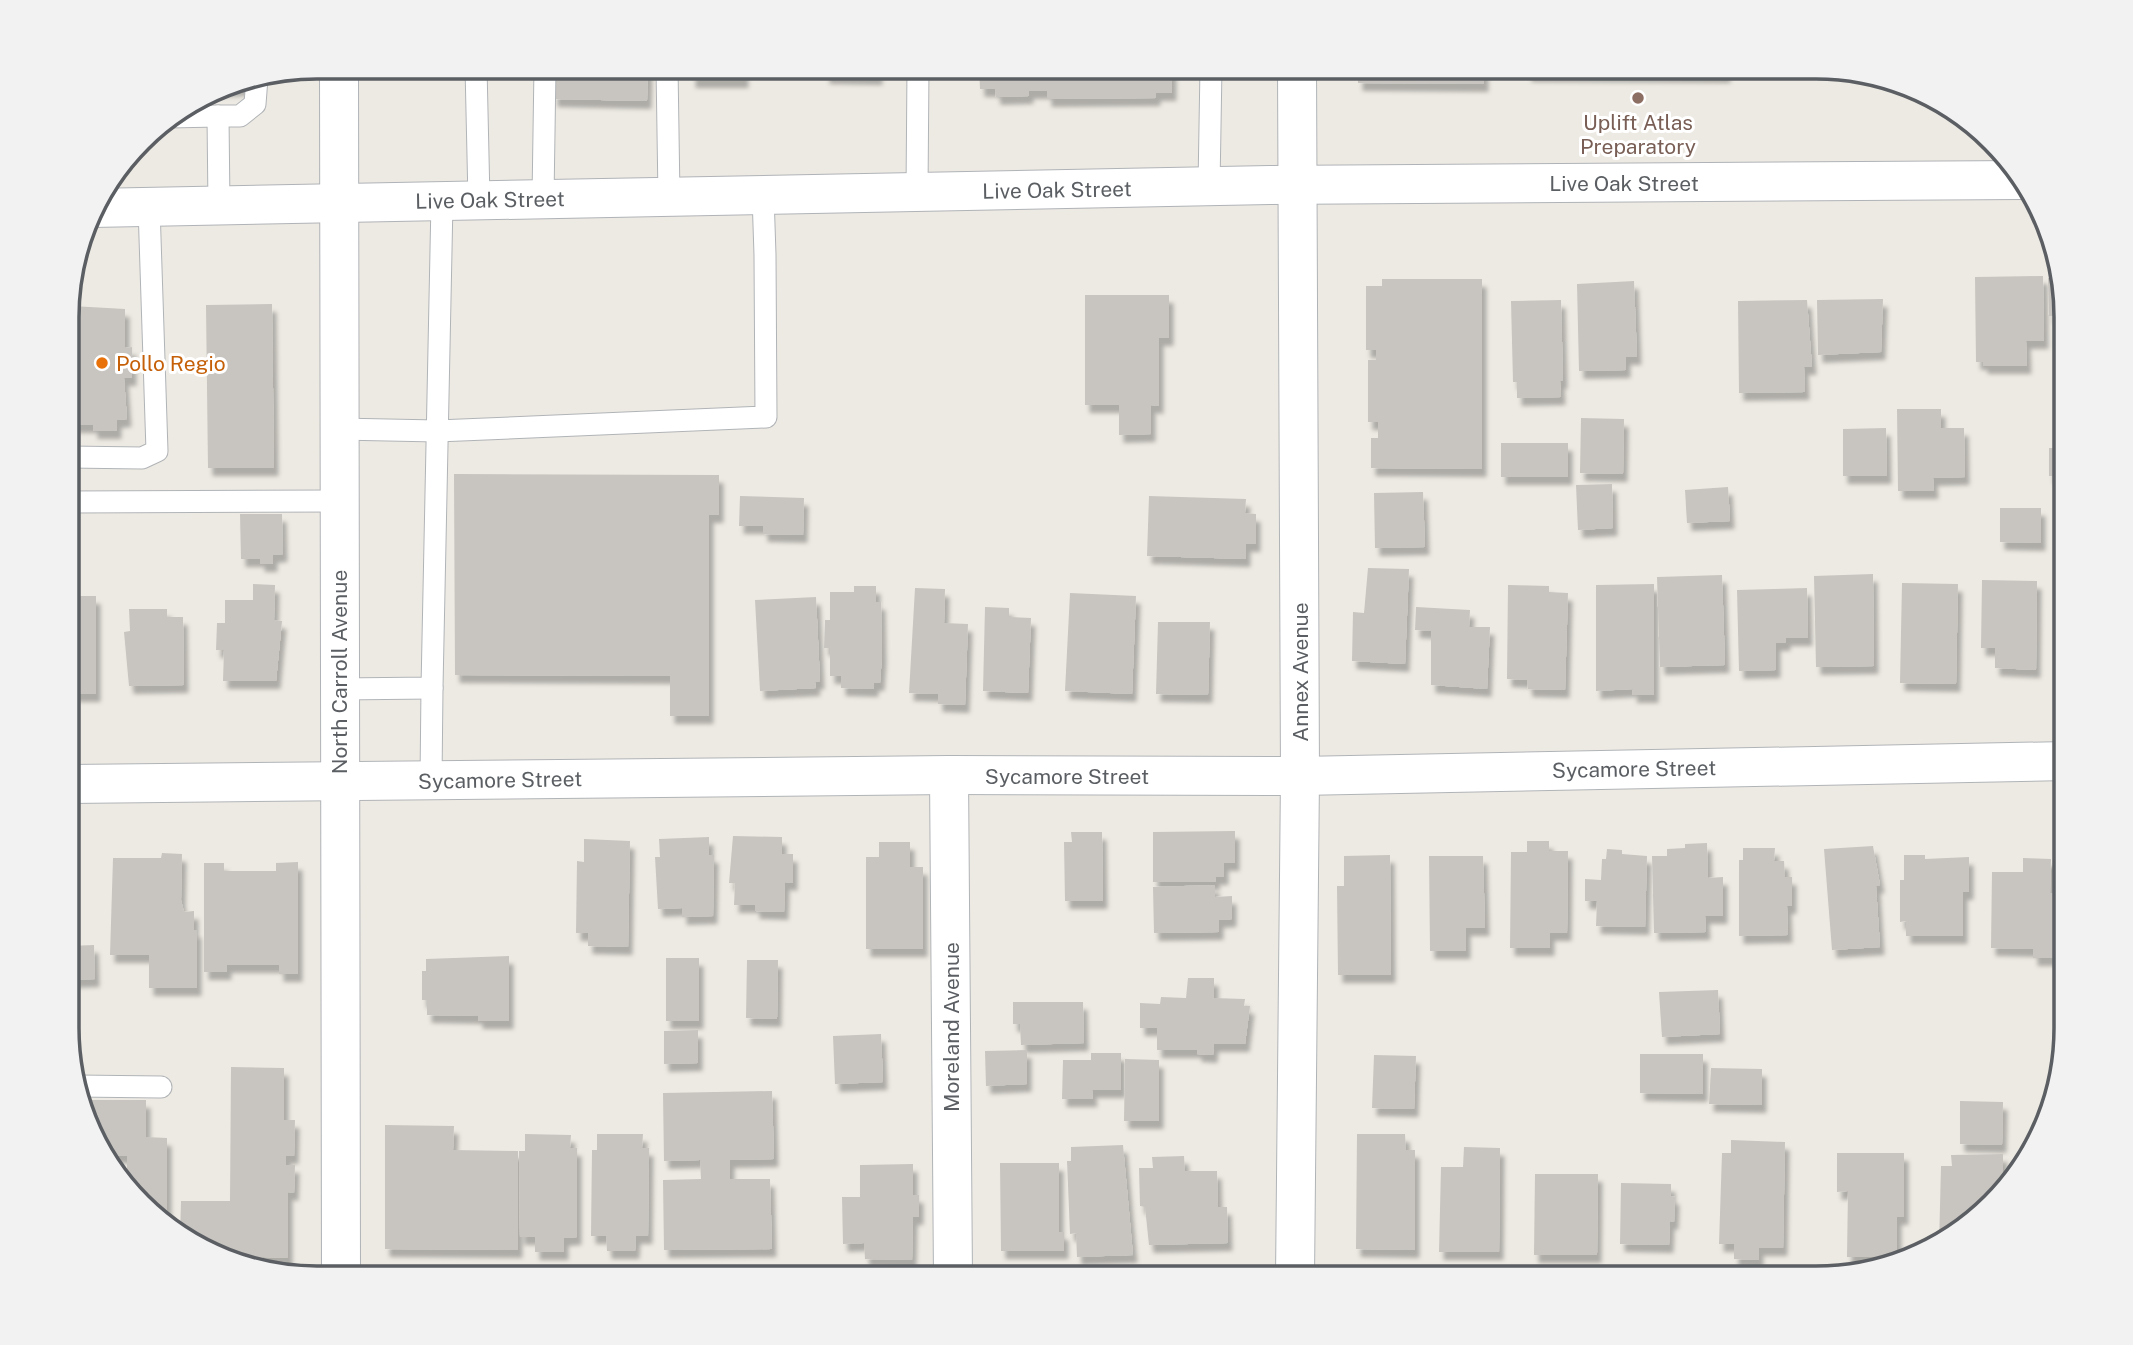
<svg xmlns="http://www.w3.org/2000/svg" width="2133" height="1345" font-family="'Public Sans',sans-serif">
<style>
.building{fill:#c8c5c0;filter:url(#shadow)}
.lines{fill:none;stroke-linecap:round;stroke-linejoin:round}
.lane-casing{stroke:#b1b4b7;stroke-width:23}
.street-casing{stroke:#b1b4b7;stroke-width:40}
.secondary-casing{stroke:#b0b3b7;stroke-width:40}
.lane{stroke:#fff;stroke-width:21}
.street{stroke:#fff;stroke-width:38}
.secondary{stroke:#fff;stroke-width:38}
.education-dot{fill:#8d6e63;stroke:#fff;stroke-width:2.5}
.food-dot{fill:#e8710a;stroke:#fff;stroke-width:2.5}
.labels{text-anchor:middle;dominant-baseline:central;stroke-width:6;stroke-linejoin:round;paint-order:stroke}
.education-label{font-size:21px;fill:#785e54;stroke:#fff}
.street-label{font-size:21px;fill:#5b5f63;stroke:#fff}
.food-label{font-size:21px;fill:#c56008;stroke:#fff;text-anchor:start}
.rim{fill:none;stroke:#5b5f63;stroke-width:3.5}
</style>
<defs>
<filter id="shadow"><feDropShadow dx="4.5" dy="8" stdDeviation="2" flood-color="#0004"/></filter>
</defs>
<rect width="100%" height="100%" fill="#edeae3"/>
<g class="building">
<polygon points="553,67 648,67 647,101 553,99"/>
<rect x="691" y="67" width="53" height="13"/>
<polygon points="825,67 878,67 878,77 825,76"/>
<polygon points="979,67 1172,67 1172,93 1156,93 1156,98 1047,99 1047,91 1029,91 1029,96 996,97 995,89 980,89"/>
<polygon points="1358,67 1484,67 1484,84 1358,83"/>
<polygon points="1527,67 1726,67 1726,75 1527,74"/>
<polygon points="245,81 245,88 216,89 221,85"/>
<polygon points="2043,276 2044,341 2026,341 2027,366 1983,366 1983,362 1976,362 1975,277"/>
<polygon points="2048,278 2059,278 2066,300 2066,316 2049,316"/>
<polygon points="1382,279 1482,279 1482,469 1371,468 1371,438 1378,438 1378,422 1368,422 1368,360 1376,360 1376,350 1366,350 1366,286 1382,286"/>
<polygon points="1634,281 1637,357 1626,357 1626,370 1579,371 1577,284"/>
<polygon points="1085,295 1169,295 1169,338 1159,338 1159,406 1151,405 1151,434 1119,435 1119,405 1085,405"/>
<polygon points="1883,299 1881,352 1818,355 1817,300"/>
<polygon points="1561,300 1563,381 1560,381 1561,397 1517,398 1517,382 1513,382 1511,301"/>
<polygon points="1807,300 1812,367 1804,367 1805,392 1739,393 1738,301"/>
<polygon points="272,304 274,468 208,468 206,305"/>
<polygon points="72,306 125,309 125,348 132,347 132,378 124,378 127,419 117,420 117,431 93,431 93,425 70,425"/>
<polygon points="1897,409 1941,409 1941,428 1964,428 1965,477 1933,478 1934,491 1898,491"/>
<polygon points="1581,418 1624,419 1623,474 1580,473"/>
<polygon points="1886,428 1887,476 1843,476 1843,429"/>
<rect x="1501" y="443" width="67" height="34"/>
<rect x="2049" y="448" width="17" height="28"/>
<polygon points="454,474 719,475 719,515 709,515 709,716 670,716 670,676 455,675"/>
<polygon points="1612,484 1613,528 1578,530 1576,485"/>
<polygon points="1728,487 1730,521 1687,523 1685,490"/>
<polygon points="1423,492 1425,547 1375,548 1374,493"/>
<polygon points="740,496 804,498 803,535 763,534 763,526 739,526"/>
<polygon points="1149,496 1246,499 1245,513 1256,514 1256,544 1246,544 1246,559 1147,556"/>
<polygon points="2000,508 2041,508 2041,543 2000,542"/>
<polygon points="240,514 282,514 283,554 273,555 273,564 260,564 260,559 241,559"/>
<polygon points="1368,568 1409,569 1405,664 1352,661 1353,612 1364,613"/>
<polygon points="2056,570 2066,570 2066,629 2060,629 2061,606 2054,606"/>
<polygon points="1873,574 1874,666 1816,667 1814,576"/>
<polygon points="1722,575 1725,665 1660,667 1657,577"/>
<polygon points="1982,580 2037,581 2036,670 1995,668 1995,648 1981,648"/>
<polygon points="1902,583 1958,584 1956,684 1900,683"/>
<polygon points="253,584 275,585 274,620 282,621 276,681 223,681 224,650 216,650 217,623 225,623 225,600 253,600"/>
<polygon points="1654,584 1654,695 1632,695 1633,689 1596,691 1596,585"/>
<polygon points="1508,585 1549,586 1549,592 1568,593 1565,690 1528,689 1527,680 1507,679"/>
<polygon points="854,586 876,586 876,602 881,602 882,656 880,683 874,683 874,689 841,688 841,676 830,676 830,648 824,648 825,620 830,620 830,592 854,592"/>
<polygon points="915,588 945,589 944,623 968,624 965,705 938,704 938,694 909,693"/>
<polygon points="1807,588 1808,638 1786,638 1786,643 1776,643 1776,670 1739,671 1737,590"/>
<polygon points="1070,593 1136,596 1132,694 1065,691"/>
<rect x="69" y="596" width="27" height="98"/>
<polygon points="816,597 820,681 815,682 816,688 760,691 755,600"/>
<polygon points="985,607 1009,608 1009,617 1031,618 1028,693 983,691"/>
<polygon points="1416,607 1470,610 1469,627 1490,627 1487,689 1431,685 1431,631 1415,630"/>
<polygon points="129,609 167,609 167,617 183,617 184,685 129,686 124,632 130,631"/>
<polygon points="1158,622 1210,622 1208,695 1156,694"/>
<polygon points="1235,831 1235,863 1224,863 1224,877 1215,877 1216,882 1153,882 1153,832"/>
<polygon points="1071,832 1102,832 1103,901 1065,901 1064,842 1072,842"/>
<polygon points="733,836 782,837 782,854 793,854 793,883 785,882 784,912 755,911 755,905 734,905 735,883 729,883"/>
<polygon points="709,837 709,855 714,855 713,916 682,917 682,908 658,909 655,857 660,857 659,839"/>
<polygon points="584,839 630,841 628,947 588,946 588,933 576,933 577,861 584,862"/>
<polygon points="1527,841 1549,841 1549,851 1568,851 1567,933 1550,933 1550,948 1510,948 1511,852 1527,852"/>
<polygon points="879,842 910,842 910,867 923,867 923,949 866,949 866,857 879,857"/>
<polygon points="1707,843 1708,878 1723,877 1723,916 1705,916 1706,932 1654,933 1652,856 1667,856 1667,849 1685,848 1685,844"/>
<polygon points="1873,846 1880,885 1876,886 1880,947 1832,950 1824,849"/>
<polygon points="1743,848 1775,848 1774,861 1784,861 1785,877 1792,877 1792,906 1787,906 1788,935 1739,936 1739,860 1743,860"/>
<polygon points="1607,849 1622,850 1622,854 1647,856 1645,927 1596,926 1597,901 1585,901 1585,879 1601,880 1602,859 1606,859"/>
<polygon points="162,853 182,854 181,900 184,912 194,911 194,930 197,930 197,988 149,988 149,955 110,955 113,858 161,858"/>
<polygon points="1390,855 1391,975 1338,975 1337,886 1344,886 1344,856"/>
<polygon points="1904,855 1925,855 1925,859 1969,857 1969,892 1963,892 1963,936 1906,936 1906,921 1900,922 1900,880 1904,880"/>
<polygon points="1429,856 1483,856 1485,928 1466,928 1466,951 1430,951"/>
<polygon points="2023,858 2051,859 2050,893 2058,893 2057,909 2066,909 2066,958 2033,958 2033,949 1991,948 1992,872 2023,872"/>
<polygon points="298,862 298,974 279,974 279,965 227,965 227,972 204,972 204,863 224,863 224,871 276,871 276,863"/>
<polygon points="1215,885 1215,897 1232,896 1232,919 1219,920 1219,932 1154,933 1153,887"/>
<polygon points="94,945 95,979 69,980 69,946"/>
<polygon points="509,956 509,1021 478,1021 478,1016 427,1015 427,1000 422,1000 422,971 426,971 426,959"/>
<rect x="666" y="958" width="33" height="63"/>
<polygon points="747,960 778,960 777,1019 746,1018"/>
<polygon points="1188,978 1214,978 1214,998 1245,999 1244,1006 1250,1006 1245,1044 1214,1044 1213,1055 1197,1054 1197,1050 1157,1050 1157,1028 1140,1028 1140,1003 1160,1004 1161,997 1186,998"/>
<polygon points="1718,990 1720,1034 1662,1037 1659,992"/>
<polygon points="1013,1002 1083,1002 1084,1043 1021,1045 1020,1024 1013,1024"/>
<polygon points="698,1030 698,1063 664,1064 664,1031"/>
<polygon points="881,1034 883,1082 835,1084 833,1036"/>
<polygon points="1027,1050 1027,1084 986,1086 985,1051"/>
<polygon points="1091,1053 1121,1053 1121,1090 1092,1090 1093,1099 1062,1099 1063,1060 1091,1060"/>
<polygon points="1640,1054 1703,1054 1703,1094 1640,1093"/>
<polygon points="1374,1055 1416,1056 1414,1109 1372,1108"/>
<polygon points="1125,1059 1159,1060 1159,1121 1124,1121"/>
<polygon points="231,1067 284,1068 284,1120 295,1120 294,1156 286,1156 286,1165 295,1165 294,1193 288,1192 288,1258 263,1257 263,1271 251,1270 235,1263 235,1258 229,1258 229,1260 180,1238 181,1201 230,1201"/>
<polygon points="1711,1068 1762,1069 1762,1105 1709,1104"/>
<polygon points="772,1091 774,1159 730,1160 730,1179 770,1179 772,1249 664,1250 663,1180 701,1179 700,1160 664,1161 663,1093"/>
<polygon points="82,1100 146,1100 146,1137 167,1138 167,1225 127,1183 127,1156 100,1154"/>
<polygon points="1960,1101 2003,1102 2002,1145 1960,1144"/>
<polygon points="385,1125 454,1126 453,1150 518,1151 518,1250 385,1249"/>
<polygon points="525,1134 571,1135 570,1148 577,1148 577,1237 564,1238 564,1252 535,1252 535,1237 520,1237 519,1151 525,1151"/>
<polygon points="597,1134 643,1134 642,1148 649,1148 648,1236 636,1236 635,1251 607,1251 606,1236 591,1236 592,1150 597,1150"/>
<polygon points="1357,1134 1405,1134 1406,1150 1415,1150 1415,1250 1356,1249"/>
<polygon points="1731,1140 1785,1142 1783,1248 1759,1248 1759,1260 1734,1259 1734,1244 1719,1244 1722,1153 1731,1153"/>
<polygon points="1123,1145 1133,1255 1077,1257 1076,1233 1070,1234 1067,1161 1071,1161 1071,1147"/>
<polygon points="1464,1147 1500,1148 1499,1252 1439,1252 1441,1167 1463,1167"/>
<polygon points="1837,1153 1904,1153 1904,1217 1897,1217 1897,1257 1847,1257 1848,1191 1837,1192"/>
<polygon points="2003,1154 2003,1187 1939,1246 1941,1166 1952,1166 1951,1155"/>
<polygon points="1184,1156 1185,1171 1217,1171 1218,1207 1227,1207 1228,1243 1149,1245 1145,1207 1140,1206 1139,1168 1153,1168 1152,1157"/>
<polygon points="1000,1163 1059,1163 1059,1232 1064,1232 1064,1251 1001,1251"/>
<polygon points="913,1164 913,1195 919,1195 919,1217 913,1217 912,1260 865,1259 864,1243 843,1244 842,1197 860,1197 860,1165"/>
<polygon points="1535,1174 1598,1174 1597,1255 1534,1255"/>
<polygon points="1621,1183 1671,1184 1671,1196 1675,1197 1674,1222 1670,1221 1669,1245 1620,1244"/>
</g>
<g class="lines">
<g class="lane-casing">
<g id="lane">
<polyline points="476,67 479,200"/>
<polyline points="667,67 669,197"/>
<polyline points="218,116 240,116 255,104 257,78"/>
<polyline points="169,117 218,116 219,207"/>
<polyline points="1209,186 1211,67"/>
<polyline points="917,192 918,67"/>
<polyline points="543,198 545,67"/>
<polyline points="339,429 437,431 766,417 765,255 763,195"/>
<polyline points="69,457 142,458 157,451 149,207"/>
<polyline points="69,502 339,501"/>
<polyline points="339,689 432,688 442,202"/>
<polyline points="431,780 432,688"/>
<polyline points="77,1086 161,1087"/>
</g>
</g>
<g class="street-casing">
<g id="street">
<polyline points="949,775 953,1278"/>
<polyline points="69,784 949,775 1300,776 2066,761"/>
<polyline points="1295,1278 1300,776 1297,67"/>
</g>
</g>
<g class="secondary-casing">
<g id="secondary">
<polyline points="339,67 341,1278"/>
<polyline points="92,208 1270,185 2022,180"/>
</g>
</g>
<use href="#lane" class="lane"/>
<use href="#street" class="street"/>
<use href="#secondary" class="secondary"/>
</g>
<circle class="education-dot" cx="1638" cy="98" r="7"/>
<circle class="food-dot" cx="102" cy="363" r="7"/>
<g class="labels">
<g class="education-label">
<text x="1638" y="122">Uplift Atlas<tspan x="1638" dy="24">Preparatory</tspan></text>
</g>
<g class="street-label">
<text x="1624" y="183">Live Oak Street</text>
<text transform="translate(1057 190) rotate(-1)">Live Oak Street</text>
<text transform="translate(490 200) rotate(-1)">Live Oak Street</text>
<text transform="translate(339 672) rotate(-90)">North Carroll Avenue</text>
<text transform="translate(1300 672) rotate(-90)">Annex Avenue</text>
<text transform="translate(1634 769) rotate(-1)">Sycamore Street</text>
<text x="1067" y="776">Sycamore Street</text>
<text transform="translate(500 780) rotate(-1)">Sycamore Street</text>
<text transform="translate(951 1027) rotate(-90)">Moreland Avenue</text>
</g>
<g class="food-label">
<text x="116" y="363">Pollo Regio</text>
</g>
</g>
<path d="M0 0H2133V1345H0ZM317 79H1816A238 238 0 0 1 2054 317V1028A238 238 0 0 1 1816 1266H317A238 238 0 0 1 79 1028V317A238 238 0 0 1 317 79Z" fill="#f2f2f3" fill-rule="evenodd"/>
<path class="rim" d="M317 79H1816A238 238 0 0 1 2054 317V1028A238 238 0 0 1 1816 1266H317A238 238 0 0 1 79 1028V317A238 238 0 0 1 317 79Z"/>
</svg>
